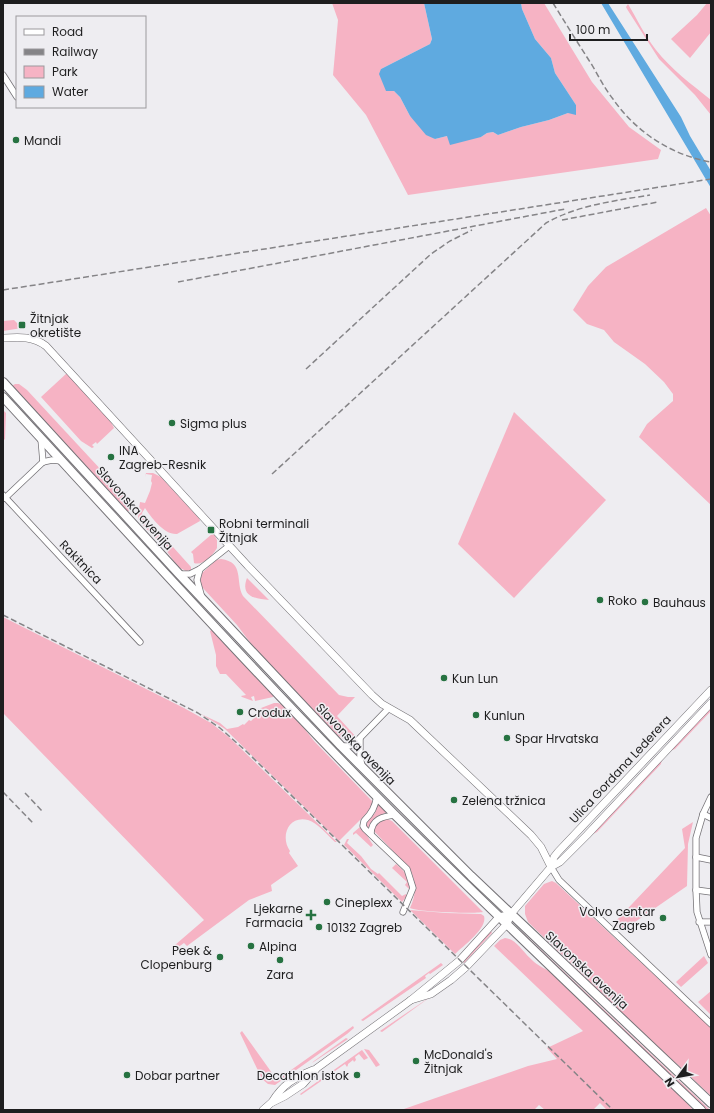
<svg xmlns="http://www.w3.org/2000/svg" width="714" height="1113" font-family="Poppins,sans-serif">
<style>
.green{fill:#f6b3c4}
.water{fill:#5faae0}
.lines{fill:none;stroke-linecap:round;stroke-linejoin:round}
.minor-casing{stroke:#757377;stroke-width:7}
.tertiary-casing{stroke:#757377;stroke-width:8}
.secondary-casing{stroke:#757377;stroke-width:10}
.minor{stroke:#fff;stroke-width:5.5}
.tertiary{stroke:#fff;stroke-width:7}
.secondary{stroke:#fff;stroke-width:8}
.rail{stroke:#858487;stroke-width:1.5;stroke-dasharray:6 3;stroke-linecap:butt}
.poi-dot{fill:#267241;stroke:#eeedf1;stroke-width:1.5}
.labels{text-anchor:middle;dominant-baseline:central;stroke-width:3;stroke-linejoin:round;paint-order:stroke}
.poi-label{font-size:12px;fill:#1e1e1f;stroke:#eeedf1;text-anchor:start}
.street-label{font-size:12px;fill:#1e1e1f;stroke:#eeedf1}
</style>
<rect width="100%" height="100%" fill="#eeedf1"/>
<g class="green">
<polygon points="332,3 424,3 432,39 430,44 381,69 394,91 400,97 410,116 435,139 447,136 481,137 487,133 493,132 498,135 521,127 549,120 568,113 576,105 555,73 551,58 535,39 522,9 521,3 544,3 592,82 629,127 661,150 658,159 408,195 366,115 333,75 338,20"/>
<polygon points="707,3 711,3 711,32 690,58 671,39 697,15"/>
<path d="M628,4C637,19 645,36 656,50C671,69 691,84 711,100V115L695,95L659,59L627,9L626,7Z"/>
<polygon points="706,208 711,216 711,505 639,437 647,424 673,401 673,394 664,382 645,364 614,342 604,330 587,324 573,310 588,286 606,267"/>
<polygon points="14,320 22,328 3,331 3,321"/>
<polygon points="67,373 110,420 114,428 97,444 96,442 92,445 94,447 92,448 81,441 41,397"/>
<polygon points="15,384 19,384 27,390 129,500 130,506 129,511 126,511 12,386"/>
<polygon points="3,410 6,413 5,439 3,441"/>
<polygon points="514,412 606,500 514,598 458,544"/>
<path d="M146,473H153L161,477L199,518L200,521L177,534C164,535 151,517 145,508L142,513L144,519L167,543L173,547L191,567V570L186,571L178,567L163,546L140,522L138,517L140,502L145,503L150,491L152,483L151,481L152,475L146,474L145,477Z"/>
<path d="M212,534H214L217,540V548C212,556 203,566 194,563L193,554L191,552Z"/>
<path d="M221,559C245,562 235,582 243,596L339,695L348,697H355L337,716L357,738C347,742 341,739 334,732L252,645L237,625L201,586L200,582L202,573L216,560Z"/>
<path d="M247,578L269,600C255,599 240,596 247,578Z"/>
<path d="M3,617L184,708L211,723L230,738L337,842H335C327,835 318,823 308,820C288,815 280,837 290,851L289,853L298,866L271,885L272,891L249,900L187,946L184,943L177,948L175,945L204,920L3,713Z"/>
<polygon points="213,629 274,695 273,697 255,701 254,696 251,697 253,701 242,697 241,696 246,695 226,674 220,674 216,666 216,655 210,631"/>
<polygon points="274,703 278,703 283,705 300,723 314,741 372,801 372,807 370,810 339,841 225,729 201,714 220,723 227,729 238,727 243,724 244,725 249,720 251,721 257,715 257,713 260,710 261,708"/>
<polygon points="710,708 711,711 675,749 670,751"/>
<polygon points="662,759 661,764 597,832 593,834"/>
<polygon points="378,804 387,812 375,818 368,828 367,827 367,821 375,813"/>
<path d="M387,819L392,821L483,912C474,914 418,912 410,908C416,895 417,883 410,869L374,831C375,825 381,820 387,819Z"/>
<polygon points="693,822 688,844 687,886 622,931 613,922 615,922 685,848 682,829"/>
<path d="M361,826C364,831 370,840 373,845L371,847L356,833L353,835V833Z"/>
<polygon points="347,839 349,839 347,843 361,856 371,869 378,874 379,873 402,896 406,894 407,896 402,902 344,845"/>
<path d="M396,864C404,870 411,879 409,889L405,885L407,882L392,868Z"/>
<polygon points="552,881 556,883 711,1028 711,1096 677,1064 663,1055 609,1004 589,981 528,922 525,914 525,906 544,884"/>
<path d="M410,910L446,913L481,914L484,916C488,928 463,946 455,954Z"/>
<polygon points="491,931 492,933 464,963 463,961"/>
<polygon points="521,931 710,1110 707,1110 519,933"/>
<path d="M505,938C516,939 522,951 530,958C535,964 542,967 549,971L681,1096L693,1110H607L600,1103L593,1110H545L539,1105L534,1110H401L528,1066L557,1059L547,1048L583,1031L494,946L500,940Z"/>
<polygon points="704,956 708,963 681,987 676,982"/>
<polygon points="441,963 443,965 430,974 429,973 425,976 426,978 363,1021 361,1020"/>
<polygon points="711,991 711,1015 698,1002"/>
<polygon points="433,995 382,1032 380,1031"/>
<polygon points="353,1026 354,1028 347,1034 275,1085 268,1084 262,1079 240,1033 242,1031 277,1080"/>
<polygon points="346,1038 348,1039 312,1063 314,1061"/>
<polygon points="364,1049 369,1050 380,1065 376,1067"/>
<polygon points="362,1050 368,1058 364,1060 359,1054 355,1057 356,1060 354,1062 353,1060 348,1064 348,1065 347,1067 345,1064 325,1078 327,1081 324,1079 301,1095 300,1094"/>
</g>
<g class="water">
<polygon points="424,3 521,3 522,9 535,39 551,58 555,73 576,105 576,115 568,113 549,120 521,127 498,135 493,132 487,133 481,137 450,145 447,136 435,139 426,135 410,116 400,97 394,91 386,91 379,74 381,69 430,44 432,39"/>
<polygon points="601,3 608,3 681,117 690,136 711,171 711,188"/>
</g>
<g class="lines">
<g class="minor-casing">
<g id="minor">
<polyline points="3,75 17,97"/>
<polyline points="41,439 43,462"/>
<polyline points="43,462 52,460 62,461"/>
<polyline points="3,495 140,642"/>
<polyline points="5,498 43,462"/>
<polyline points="200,569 197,580 202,598"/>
<polyline points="179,574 190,574 200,569 229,546"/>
<polyline points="360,739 360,757 362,766"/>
<polyline points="341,746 349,746 354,744 389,708"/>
<path d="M377,796C375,807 372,813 364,821L363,826L365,829L407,869L413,888L403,912"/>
<polyline points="711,797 703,814 696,838 696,890 697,912 711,955"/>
<polyline points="703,814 711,818"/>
<path d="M371,834C371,819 383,816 396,815"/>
<polyline points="696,857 711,860"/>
<polyline points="551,867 559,880 711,1024"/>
<polyline points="696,890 711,892"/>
<polyline points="699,922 711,922"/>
</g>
</g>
<g class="tertiary-casing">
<g id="tertiary">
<path d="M3,338C20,337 33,336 46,346L248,566L372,695L382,704L410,720L531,835L541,847L551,867"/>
<polyline points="551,867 554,857 558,852 711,690"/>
<polyline points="411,1000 431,994 451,980 466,967 507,924 511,914 551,867 560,862 587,835 711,703"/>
<path d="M272,1102C283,1084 294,1078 313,1070"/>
<polyline points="263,1110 271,1103 285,1096 303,1084 317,1068 411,1000 460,960 499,917 511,914"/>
</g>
</g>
<g class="secondary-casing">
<g id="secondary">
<polyline points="3,382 179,574 341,746 471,876 711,1103"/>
<path d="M3,397C132,537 260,679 394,814C495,914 598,1012 701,1110"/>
</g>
</g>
<use href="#minor" class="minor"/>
<use href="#tertiary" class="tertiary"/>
<use href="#secondary" class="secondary"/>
<g class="rail">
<path d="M553,3C566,24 579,45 592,65C599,77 605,89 613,99C636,132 671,155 711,162"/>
<polyline points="562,220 658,202"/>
<polyline points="178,282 565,209"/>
<polyline points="3,290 711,179"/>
<polyline points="306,369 431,254 450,241 472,230"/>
<path d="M272,474L546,223C578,205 614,201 650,195"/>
<polyline points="3,615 198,713 220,728 247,752 613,1110"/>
<polyline points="3,792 33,823"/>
<polyline points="25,793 43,812"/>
</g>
</g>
<g class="poi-dot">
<circle cx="16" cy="140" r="4"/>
<rect x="18" y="321" width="8" height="8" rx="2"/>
<circle cx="172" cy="423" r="4"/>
<circle cx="111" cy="457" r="4"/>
<rect x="207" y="526" width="8" height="8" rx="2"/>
<circle cx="600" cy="600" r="4"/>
<circle cx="645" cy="602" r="4"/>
<circle cx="444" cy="678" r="4"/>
<circle cx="240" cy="712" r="4"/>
<circle cx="476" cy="715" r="4"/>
<circle cx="507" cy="738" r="4"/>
<circle cx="454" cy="800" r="4"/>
<circle cx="327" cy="902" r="4"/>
<path d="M309 909h4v4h4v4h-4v4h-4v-4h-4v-4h4z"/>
<circle cx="663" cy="918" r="4"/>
<circle cx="319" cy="927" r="4"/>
<circle cx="251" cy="946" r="4"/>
<circle cx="220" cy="957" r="4"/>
<circle cx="280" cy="960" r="4"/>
<circle cx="416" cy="1061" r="4"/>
<circle cx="127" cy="1075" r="4"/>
<circle cx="357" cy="1075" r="4"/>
</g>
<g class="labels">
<g class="poi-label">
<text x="24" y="140">Mandi</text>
<text x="30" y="318">Žitnjak<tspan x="30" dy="14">okretište</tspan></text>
<text x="180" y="423">Sigma plus</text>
<text x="119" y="450">INA<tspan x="119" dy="14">Zagreb-Resnik</tspan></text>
<text x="219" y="523">Robni terminali<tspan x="219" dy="14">Žitnjak</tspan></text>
<text x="608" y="600">Roko</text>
<text x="653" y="602">Bauhaus</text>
<text x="452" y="678">Kun Lun</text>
<text x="248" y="712">Crodux</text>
<text x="484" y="715">Kunlun</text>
<text x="515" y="738">Spar Hrvatska</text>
<text x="462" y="800">Zelena tržnica</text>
<text x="335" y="902">Cineplexx</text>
<text x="303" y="908" text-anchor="end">Ljekarne<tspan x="303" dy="14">Farmacia</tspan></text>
<text x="655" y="911" text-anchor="end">Volvo centar<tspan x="655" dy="14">Zagreb</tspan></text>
<text x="327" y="927">10132 Zagreb</text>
<text x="259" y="946">Alpina</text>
<text x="212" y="950" text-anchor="end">Peek &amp;<tspan x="212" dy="14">Clopenburg</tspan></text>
<text x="280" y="974" text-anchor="middle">Zara</text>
<text x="424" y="1054">McDonald's<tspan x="424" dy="14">Žitnjak</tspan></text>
<text x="135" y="1075">Dobar partner</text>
<text x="349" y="1075" text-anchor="end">Decathlon istok</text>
</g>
<g class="street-label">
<text transform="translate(135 508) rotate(48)">Slavonska avenija</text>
<text transform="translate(81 562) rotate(46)">Rakitnica</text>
<text transform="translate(356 744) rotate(46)">Slavonska avenija</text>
<text transform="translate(620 769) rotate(-47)">Ulica Gordana Lederera</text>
<text transform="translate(587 970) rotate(43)">Slavonska avenija</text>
</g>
</g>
<rect width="714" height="1113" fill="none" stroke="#1e1e1f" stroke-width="8"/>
<rect x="16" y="16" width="130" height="92" fill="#eeedf1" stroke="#9b9a9d"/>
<rect x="24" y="29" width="20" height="6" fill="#ffffff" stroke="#9b9a9d"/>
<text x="52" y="36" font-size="12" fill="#1e1e1f">Road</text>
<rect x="24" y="49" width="20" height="6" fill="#858487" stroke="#9b9a9d"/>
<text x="52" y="56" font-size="12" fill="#1e1e1f">Railway</text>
<rect x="24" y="66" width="20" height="12" fill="#f6b3c4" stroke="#9b9a9d"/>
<text x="52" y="76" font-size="12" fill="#1e1e1f">Park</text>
<rect x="24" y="86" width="20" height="12" fill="#5faae0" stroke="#9b9a9d"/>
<text x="52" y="96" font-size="12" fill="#1e1e1f">Water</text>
<g transform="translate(678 1077) rotate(238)" stroke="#eeedf1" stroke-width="3" paint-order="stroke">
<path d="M0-3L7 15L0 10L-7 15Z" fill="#1e1e1f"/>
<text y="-6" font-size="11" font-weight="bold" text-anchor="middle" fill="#1e1e1f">N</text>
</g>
<path d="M570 34v6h77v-6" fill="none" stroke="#1e1e1f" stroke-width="2"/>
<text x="576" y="34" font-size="12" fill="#1e1e1f" stroke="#eeedf1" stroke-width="3" paint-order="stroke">100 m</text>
</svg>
